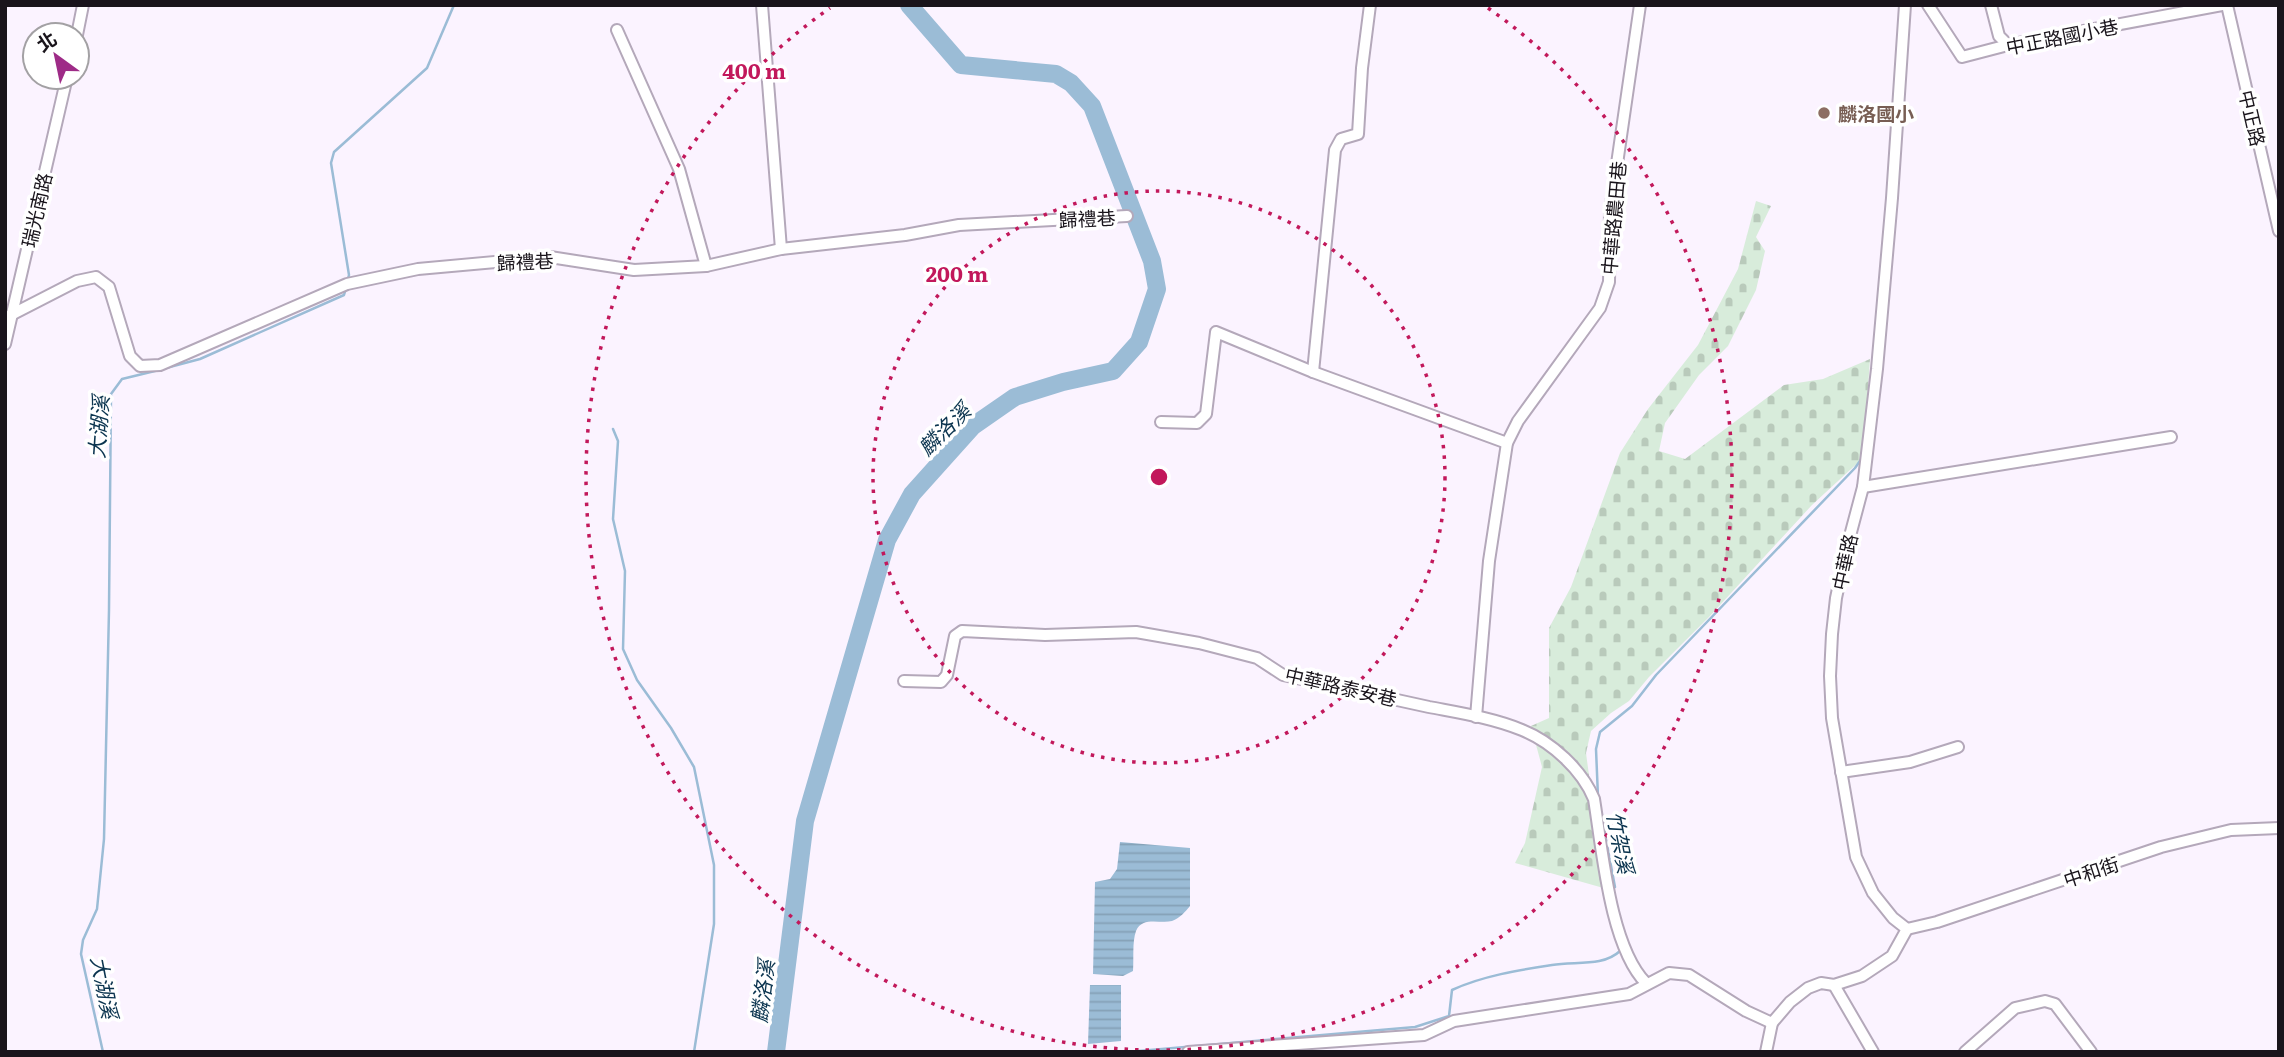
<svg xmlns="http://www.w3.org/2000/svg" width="2284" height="1057" font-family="Literata,'Noto Sans TC',serif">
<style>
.cemetery{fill:url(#cemetery-stones)}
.water{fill:url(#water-rules)}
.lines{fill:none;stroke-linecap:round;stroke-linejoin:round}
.stream{stroke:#9bbcd6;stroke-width:2.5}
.river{stroke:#9bbcd6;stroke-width:18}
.minor-casing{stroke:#b4a8ba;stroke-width:14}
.minor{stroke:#fff;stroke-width:10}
.ring{fill:none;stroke:#c2185b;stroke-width:3.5;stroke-dasharray:3.5 7}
.education-dot{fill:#8d6e63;stroke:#fff;stroke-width:2.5}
.labels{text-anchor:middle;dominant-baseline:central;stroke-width:7;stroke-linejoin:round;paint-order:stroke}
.street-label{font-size:19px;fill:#19141b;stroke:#fff}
.education-label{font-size:19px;font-weight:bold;fill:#785e54;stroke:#fff;text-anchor:start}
.water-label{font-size:21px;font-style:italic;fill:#0b344f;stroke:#fff}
.centre{fill:#c2185b;stroke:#fff;stroke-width:3.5}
.ring-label{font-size:21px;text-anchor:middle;font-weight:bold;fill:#c2185b;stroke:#fff;stroke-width:7;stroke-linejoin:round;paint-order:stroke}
</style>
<defs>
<pattern id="cemetery-stones" width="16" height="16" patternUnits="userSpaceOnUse" patternTransform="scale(1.75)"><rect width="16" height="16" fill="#d8ecdb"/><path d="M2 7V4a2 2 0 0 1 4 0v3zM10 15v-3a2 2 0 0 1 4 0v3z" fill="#b9cabb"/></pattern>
<pattern id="water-rules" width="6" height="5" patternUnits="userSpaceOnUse" patternTransform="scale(1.75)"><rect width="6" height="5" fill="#9bbcd6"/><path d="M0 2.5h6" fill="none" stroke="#85a1b7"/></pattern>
</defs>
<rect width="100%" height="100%" fill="#fbf3ff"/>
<polygon class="cemetery" points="1756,201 1771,206 1756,237 1765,251 1756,290 1728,346 1699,375 1665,423 1659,451 1685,459 1784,385 1823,379 1870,359 1863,458 1812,505 1709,617 1649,677 1629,701 1611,713 1591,731 1586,753 1593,805 1614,891 1515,863 1525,843 1542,767 1531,726 1549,718 1549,628 1571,587 1620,453 1648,409 1698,345 1738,269"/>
<g class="water">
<path d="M1120,842L1190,848V906C1185,912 1180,918 1172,921C1160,924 1142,916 1136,931C1132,942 1134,959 1133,971L1123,976L1093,974L1095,882L1110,879L1117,869Z"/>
<polygon points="1090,985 1121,985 1121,1041 1088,1044"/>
</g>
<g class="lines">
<g class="stream">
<polyline points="347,282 349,275 331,163 334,152 427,68 454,5"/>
<polyline points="166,368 200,359 344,295 346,288"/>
<polyline points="613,429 618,441 613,519 625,571 623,649 637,680 671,728 694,767 714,865 714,924 694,1052"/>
<polyline points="1598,797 1596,749 1600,732 1632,706 1656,675 1855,468 1862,458"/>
<polyline points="1603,824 1615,887 1612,888"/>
<polyline points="1604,895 1609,915"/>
<polyline points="103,1052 81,954 83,940 97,909 104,839 109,610 111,394 122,379 159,370"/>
<path d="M1127,1052L1415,1027L1449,1016L1452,990C1482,976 1519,970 1552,965C1575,961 1603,967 1620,951V948"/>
</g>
<polyline class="river" points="776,1052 805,821 887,540 912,494 973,426 1015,397 1063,382 1113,371 1139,342 1157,289 1152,261 1092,106 1071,83 1056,74 961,65 909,5"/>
<g class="minor-casing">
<g id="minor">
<polyline points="762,5 781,249"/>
<polyline points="1928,5 1962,57 2008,45 2222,5"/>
<polyline points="1991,5 1999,36 2008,45"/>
<polyline points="2227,5 2279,231"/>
<polyline points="617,30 679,169 706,266"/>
<polyline points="77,35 83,5"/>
<polyline points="5,318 77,281 96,277 109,287 130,356 140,366 160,365 347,284 418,269 550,257 634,270 706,266 781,249 905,235 959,225 1127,216"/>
<polyline points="5,344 67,77"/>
<polyline points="1313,372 1335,150 1341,139 1358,134 1362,68 1370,5"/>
<polyline points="1161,422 1197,423 1206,414 1216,332 1313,372 1507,443"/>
<polyline points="1863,487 2171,437"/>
<path d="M904,681L941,682L947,675L955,636L962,631L1045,635L1136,632L1199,643L1257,658L1283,675C1332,686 1380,696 1429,707C1460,713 1493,718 1522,730C1552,742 1582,770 1594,799C1602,848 1610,947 1646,983"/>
<polyline points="1476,717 1489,561 1507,443 1518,421 1600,308 1609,282 1610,212 1640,5"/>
<polyline points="1841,772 1910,762 1958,747"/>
<polyline points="1907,929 1937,922 2161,847 2231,830 2279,828"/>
<polyline points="1834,985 1873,1052"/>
<polyline points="1188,1052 1424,1035 1454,1021 1629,994 1669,973 1689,975 1746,1011 1772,1023 1790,1002 1808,988 1821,983 1834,985 1862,976 1892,956 1907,929 1893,918 1873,893 1856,857 1832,718 1830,676 1832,634 1836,598 1846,551 1863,487 1877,369 1892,198 1905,5"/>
<polyline points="1766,1052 1772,1023"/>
<polyline points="1965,1052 2015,1008 2045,1001 2055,1004 2091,1052"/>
</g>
</g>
<use href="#minor" class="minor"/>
</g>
<g class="ring">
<circle cx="1159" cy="477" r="286"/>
<path d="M1488 8A573 573 0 1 1 830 8"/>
</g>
<circle class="education-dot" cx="1824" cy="113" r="7"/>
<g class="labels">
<g class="street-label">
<text transform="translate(2062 36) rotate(-11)">中正路國小巷</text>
<text transform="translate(2253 118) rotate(77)">中正路</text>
<text transform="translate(36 210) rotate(-77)">瑞光南路</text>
<text transform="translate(1087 218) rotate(-3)">歸禮巷</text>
<text transform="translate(1613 218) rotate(-85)">中華路農田巷</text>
<text transform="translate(525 261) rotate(-3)">歸禮巷</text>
<text transform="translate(1844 562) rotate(-78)">中華路</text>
<text transform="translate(1341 686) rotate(13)">中華路泰安巷</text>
<text transform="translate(2091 871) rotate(-18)">中和街</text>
</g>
<g class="education-label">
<text x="1838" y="113">麟洛國小</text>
</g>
<g class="water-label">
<text transform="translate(97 427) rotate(-86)">大湖溪</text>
<text transform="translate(943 428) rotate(-45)">麟洛溪</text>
<text transform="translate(1622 842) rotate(79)">竹架溪</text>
<text transform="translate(106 987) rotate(79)">大湖溪</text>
<text transform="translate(761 991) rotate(-83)">麟洛溪</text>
</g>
</g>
<circle cx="1159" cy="477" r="10" class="centre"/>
<g class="ring-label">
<text x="754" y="79">400 m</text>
<text x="957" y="282">200 m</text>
</g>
<rect width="2284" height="1057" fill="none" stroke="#19141b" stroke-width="14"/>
<g transform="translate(56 56) rotate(327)"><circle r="33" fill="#ffffff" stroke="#a3a1a4" stroke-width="2"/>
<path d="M0-5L12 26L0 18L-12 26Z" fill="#9e2b87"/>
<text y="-10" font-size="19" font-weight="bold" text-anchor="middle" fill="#19141b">北</text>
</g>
</svg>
